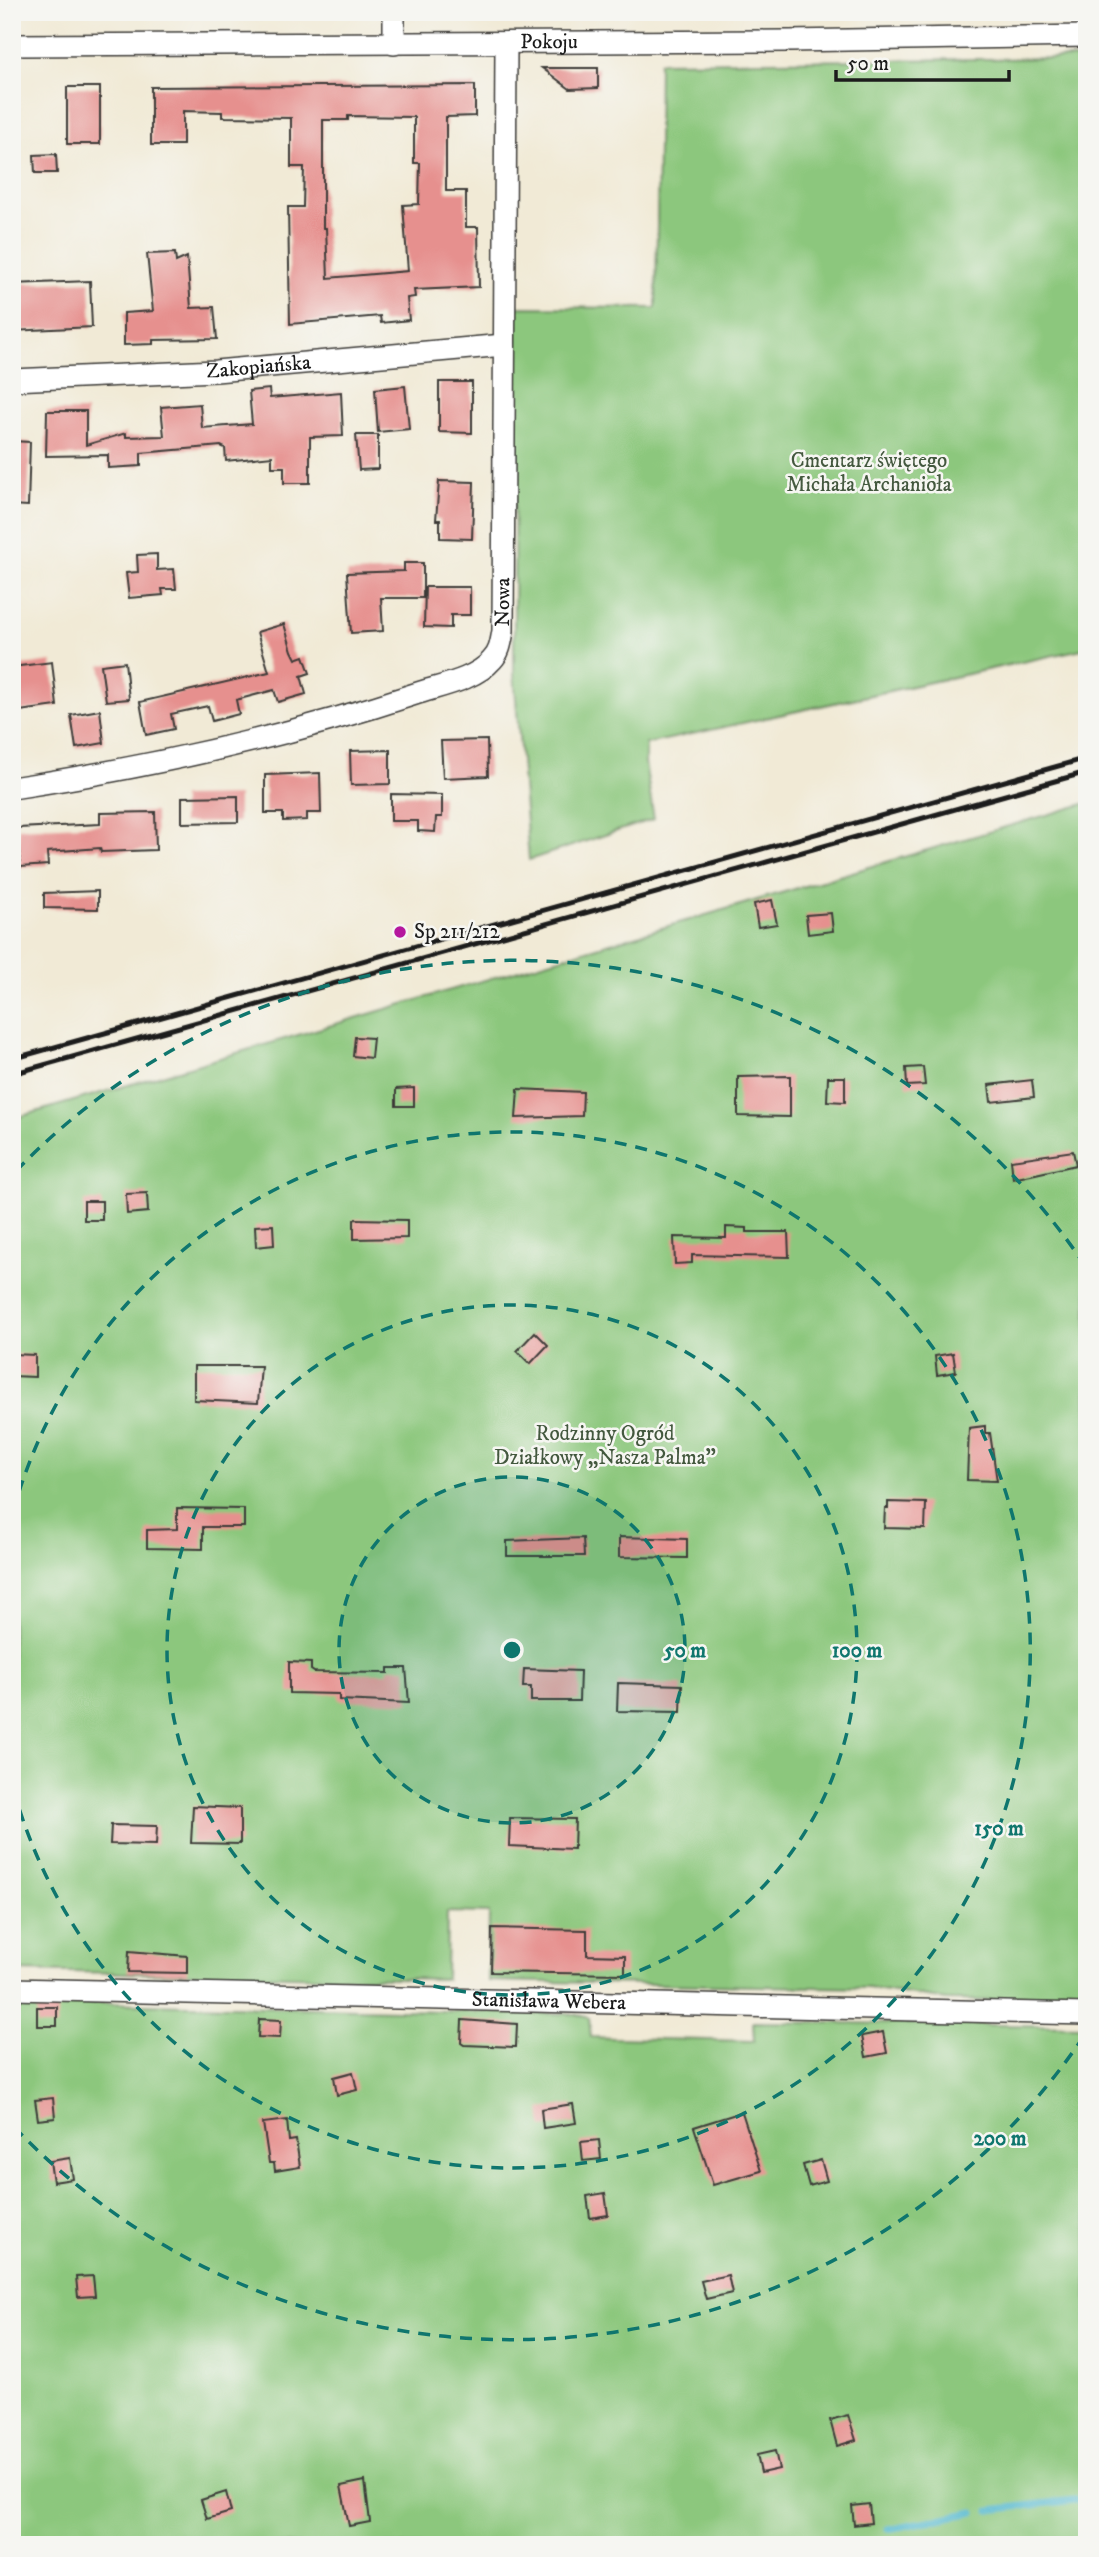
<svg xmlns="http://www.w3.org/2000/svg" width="1099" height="2557" font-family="'IM FELL DW Pica',serif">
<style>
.green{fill:#8cc77d;stroke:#54724c;stroke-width:2}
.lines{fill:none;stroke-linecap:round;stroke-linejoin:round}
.stream{stroke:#50b7ce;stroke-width:7}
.building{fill:#e6908e;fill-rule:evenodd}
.street-casing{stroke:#3c3b38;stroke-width:24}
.street{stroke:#fff;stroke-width:21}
.rail{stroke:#1c1c1c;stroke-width:5}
.ring{fill:none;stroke:#0f766e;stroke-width:3.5;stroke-dasharray:12 9}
.poi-dot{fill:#b5179e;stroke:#f6f6f2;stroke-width:2.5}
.labels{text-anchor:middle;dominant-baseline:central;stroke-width:5;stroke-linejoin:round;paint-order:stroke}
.street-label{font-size:21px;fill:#1c1c1c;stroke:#f6f6f2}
.park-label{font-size:21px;fill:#43583e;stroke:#f6f6f2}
.poi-label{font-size:21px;fill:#1c1c1c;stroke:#f6f6f2;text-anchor:start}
.centre{fill:#0f766e;stroke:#f6f6f2;stroke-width:3.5}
.ring-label{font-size:21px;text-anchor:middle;font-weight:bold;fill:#0f766e;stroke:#f6f6f2;stroke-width:5;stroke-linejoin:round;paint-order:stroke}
</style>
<rect width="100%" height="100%" fill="#f6f6f2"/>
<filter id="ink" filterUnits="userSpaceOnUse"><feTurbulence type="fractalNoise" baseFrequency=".0143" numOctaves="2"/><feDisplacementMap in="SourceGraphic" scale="14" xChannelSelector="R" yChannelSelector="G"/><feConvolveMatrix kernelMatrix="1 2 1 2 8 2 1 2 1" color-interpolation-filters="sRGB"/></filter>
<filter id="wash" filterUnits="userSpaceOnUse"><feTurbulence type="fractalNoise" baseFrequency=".00686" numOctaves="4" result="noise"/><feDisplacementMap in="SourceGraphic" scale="28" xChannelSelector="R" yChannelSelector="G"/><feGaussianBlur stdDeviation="1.57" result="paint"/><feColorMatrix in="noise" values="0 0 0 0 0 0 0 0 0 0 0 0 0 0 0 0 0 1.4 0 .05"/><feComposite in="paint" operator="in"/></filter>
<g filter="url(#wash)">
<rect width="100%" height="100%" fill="#f1ead6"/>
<g class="green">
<polygon points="1087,58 1087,648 646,744 645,763 654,819 529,860 514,674 515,307 656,308 659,62"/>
<polygon points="1087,803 1087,2002 947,2000 868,1988 488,1981 489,1913 447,1912 446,1979 12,1971 12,1119"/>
<polygon points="12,2001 576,2014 589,2018 591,2037 613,2038 754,2041 753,2022 1087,2026 1087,2545 12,2545"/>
</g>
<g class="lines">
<g class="stream">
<polyline points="990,2510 1075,2500"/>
<polyline points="888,2529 974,2512"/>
</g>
</g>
<g id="blocks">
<g class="building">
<polygon points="542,68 598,68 598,88 570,89"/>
<path d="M475,85V116L446,117V191H466V227H478L479,287L414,290L415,297L407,298L409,320L381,323L380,316L290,324L288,207H303L304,167H291V118L222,117V112L183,111V145H151V87ZM348,116L414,117V163H420L419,204L403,205L408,271L328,278L326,228H323V120H348Z"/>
<rect x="67" y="87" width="33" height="57"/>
<polygon points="56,154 57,173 35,173 34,155"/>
<polygon points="175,253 176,262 187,257 191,308 214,307 217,339 153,340 153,344 124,345 124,313 153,311 147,254"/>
<polygon points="90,281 92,327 12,331 12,284"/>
<polygon points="439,382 472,382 472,433 439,432"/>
<polygon points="405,386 409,429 378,432 375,389"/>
<polygon points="269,389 270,398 341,392 343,436 310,437 310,483 284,483 284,467 272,467 272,456 226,461 225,448 221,446 141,453 141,466 108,468 108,455 46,456 47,411 86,411 86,445 126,433 126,437 164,436 161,407 200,404 202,428 252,424 249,391"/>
<polygon points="356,435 378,435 378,469 359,470"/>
<polygon points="12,441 30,442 28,506 12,505"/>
<polygon points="439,481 474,482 472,539 440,538 440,520 436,520"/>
<polygon points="157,554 157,570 174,569 176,589 162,589 163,595 129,598 126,573 138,572 137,555"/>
<polygon points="404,563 423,563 423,598 381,598 383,631 351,633 347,573 404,571"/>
<polygon points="425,587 470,587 470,615 451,615 451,628 424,627"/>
<polygon points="284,624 292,651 296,659 304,656 310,673 301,676 306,694 278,702 274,690 236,700 239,714 212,721 208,706 171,714 174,729 146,735 140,702 269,672 257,632"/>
<polygon points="52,662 57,706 12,712 12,667"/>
<polygon points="125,662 129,699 106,701 101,665"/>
<polygon points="100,710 104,743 76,748 71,715"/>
<polygon points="487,740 488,776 443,778 441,741"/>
<polygon points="390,750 390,784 351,785 350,751"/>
<polygon points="320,773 321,813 307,813 307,820 283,821 283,813 265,813 265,775"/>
<polygon points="391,794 442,795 442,817 436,817 435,832 418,831 418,821 391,821"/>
<polygon points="238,796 238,822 182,823 182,797"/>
<polygon points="155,812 156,850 101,852 100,848 47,852 48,865 20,867 18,828 100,824 100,813"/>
<polygon points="98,891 98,909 44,908 44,893"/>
<polygon points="772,900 777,924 758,927 754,904"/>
<polygon points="831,913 833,931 808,934 806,915"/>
<polygon points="355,1037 373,1038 371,1058 353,1056"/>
<polygon points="923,1067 925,1085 907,1086 906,1068"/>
<polygon points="790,1076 790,1117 738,1116 738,1077"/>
<polygon points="828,1077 845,1077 845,1102 827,1101"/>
<polygon points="1032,1080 1034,1097 991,1102 989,1085"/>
<polygon points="414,1088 414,1106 396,1106 396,1089"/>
<polygon points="518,1089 583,1092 582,1116 516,1118"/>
<polygon points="1073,1151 1076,1165 1013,1179 1011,1160"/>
<polygon points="147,1193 148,1212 127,1214 126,1194"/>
<rect x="84" y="1201" width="18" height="19"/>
<polygon points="354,1219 407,1220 407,1238 354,1239"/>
<polygon points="273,1225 274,1245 256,1247 255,1226"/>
<polygon points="726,1227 747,1228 747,1232 788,1232 789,1257 692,1255 692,1263 675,1264 674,1237 726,1238"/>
<polygon points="535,1332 548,1345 530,1364 517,1351"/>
<polygon points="953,1353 956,1372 937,1375 935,1356"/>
<polygon points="12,1354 35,1355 35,1377 12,1376"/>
<polygon points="194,1366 261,1366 258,1403 194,1400"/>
<polygon points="985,1426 985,1433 990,1433 997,1481 967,1480 969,1428"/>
<polygon points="888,1502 926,1503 925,1529 884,1528 885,1508 888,1508"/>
<polygon points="177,1508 244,1509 244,1527 203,1527 203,1549 147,1548 147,1530 177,1529"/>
<polygon points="619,1537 687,1539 687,1558 619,1557"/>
<polygon points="583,1538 584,1556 507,1556 507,1541"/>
<polygon points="289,1662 311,1663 311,1670 314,1672 388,1673 388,1668 406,1668 409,1703 339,1700 339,1694 289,1693"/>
<polygon points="524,1669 580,1671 579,1701 531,1701 531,1687 523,1687"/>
<polygon points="618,1683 682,1685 681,1712 617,1711"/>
<polygon points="193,1806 240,1808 240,1844 191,1843"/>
<polygon points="510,1818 575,1819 574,1849 509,1846"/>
<polygon points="111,1825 157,1826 156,1845 110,1844"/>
<polygon points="492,1928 587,1930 587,1955 625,1956 625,1974 491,1972"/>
<polygon points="129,1951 187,1956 187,1973 128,1972"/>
<rect x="37" y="2007" width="20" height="19"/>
<polygon points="259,2019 281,2020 280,2038 258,2037"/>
<polygon points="462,2020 517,2024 516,2047 464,2045 461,2043"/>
<polygon points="883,2032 887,2053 866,2057 862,2036"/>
<polygon points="353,2072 357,2090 337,2095 334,2077"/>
<polygon points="53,2098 55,2118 38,2120 35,2100"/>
<polygon points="573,2104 576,2123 543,2128 541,2109"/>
<polygon points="742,2112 761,2171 713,2185 694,2127"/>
<polygon points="287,2120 289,2141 296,2140 300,2167 275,2171 274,2163 269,2163 263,2123"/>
<polygon points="599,2140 601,2159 583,2161 581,2142"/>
<polygon points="70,2158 73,2179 53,2182 50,2161"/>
<polygon points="821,2160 827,2181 809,2186 803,2165"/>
<polygon points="605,2193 608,2215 590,2218 587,2196"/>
<polygon points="728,2275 732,2293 706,2299 701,2281"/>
<polygon points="93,2276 95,2296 78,2297 76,2277"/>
<polygon points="848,2415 856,2440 837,2446 830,2420"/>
<polygon points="775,2451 779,2469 761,2473 757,2455"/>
<polygon points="365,2481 370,2522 349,2526 341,2486"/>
<polygon points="226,2492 231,2512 207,2519 201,2500"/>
<polygon points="869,2504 871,2523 854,2525 852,2506"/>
</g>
</g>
</g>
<g filter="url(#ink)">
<use href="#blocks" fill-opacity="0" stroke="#3c3b38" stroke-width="2"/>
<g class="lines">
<g class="street-casing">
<g id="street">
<polyline points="394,12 394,44"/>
<path id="s1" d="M12,45L789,41L1087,36"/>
<path id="s2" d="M12,380L216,371L504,345"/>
<path id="s3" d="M12,788C150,767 283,738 415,694C439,686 475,680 492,660C500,652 501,642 503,631L506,43"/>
<path id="s4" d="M12,1989L1087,2014"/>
</g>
</g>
<use href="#street" class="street"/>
<g class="rail">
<polyline points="12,1059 1087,758"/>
<polyline points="12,1074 1087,772"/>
</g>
</g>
</g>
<circle cx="512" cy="1650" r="173" fill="#0f766e" fill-opacity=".12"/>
<g class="ring">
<circle cx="512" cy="1650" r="173"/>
<circle cx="512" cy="1650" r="345"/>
<path d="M13 1512A518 518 0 1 1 13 1788"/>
<path d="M1084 2036A690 690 0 0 1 16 2129M16 1171A690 690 0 0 1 1084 1264"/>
</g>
<circle class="poi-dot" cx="400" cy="932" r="7"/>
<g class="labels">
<g class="street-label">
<text stroke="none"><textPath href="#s1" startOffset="537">Pokoju</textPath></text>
<text stroke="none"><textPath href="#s2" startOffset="247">Zakopiańska</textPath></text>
<text stroke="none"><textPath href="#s3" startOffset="560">Nowa</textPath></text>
<text stroke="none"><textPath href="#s4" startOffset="537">Stanisława Webera</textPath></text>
</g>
<g class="park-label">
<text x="869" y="461">Cmentarz świętego<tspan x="869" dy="24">Michała Archanioła</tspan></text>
<text x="605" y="1434">Rodzinny Ogród<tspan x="605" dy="24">Działkowy „Nasza Palma”</tspan></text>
</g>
<g class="poi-label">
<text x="414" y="932">Sp 211/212</text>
</g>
</g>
<circle cx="512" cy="1650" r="10" class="centre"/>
<g class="ring-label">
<text x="685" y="1657">50 m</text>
<text x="857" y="1657">100 m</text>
<text x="999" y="1835">150 m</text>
<text x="1000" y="2145">200 m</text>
</g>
<rect width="1099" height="2557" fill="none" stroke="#f6f6f2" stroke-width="42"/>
<path d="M836 70v10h173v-10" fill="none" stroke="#1c1c1c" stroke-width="3.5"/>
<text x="847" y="70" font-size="21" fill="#1c1c1c" stroke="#f6f6f2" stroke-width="5" paint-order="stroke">50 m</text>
</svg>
